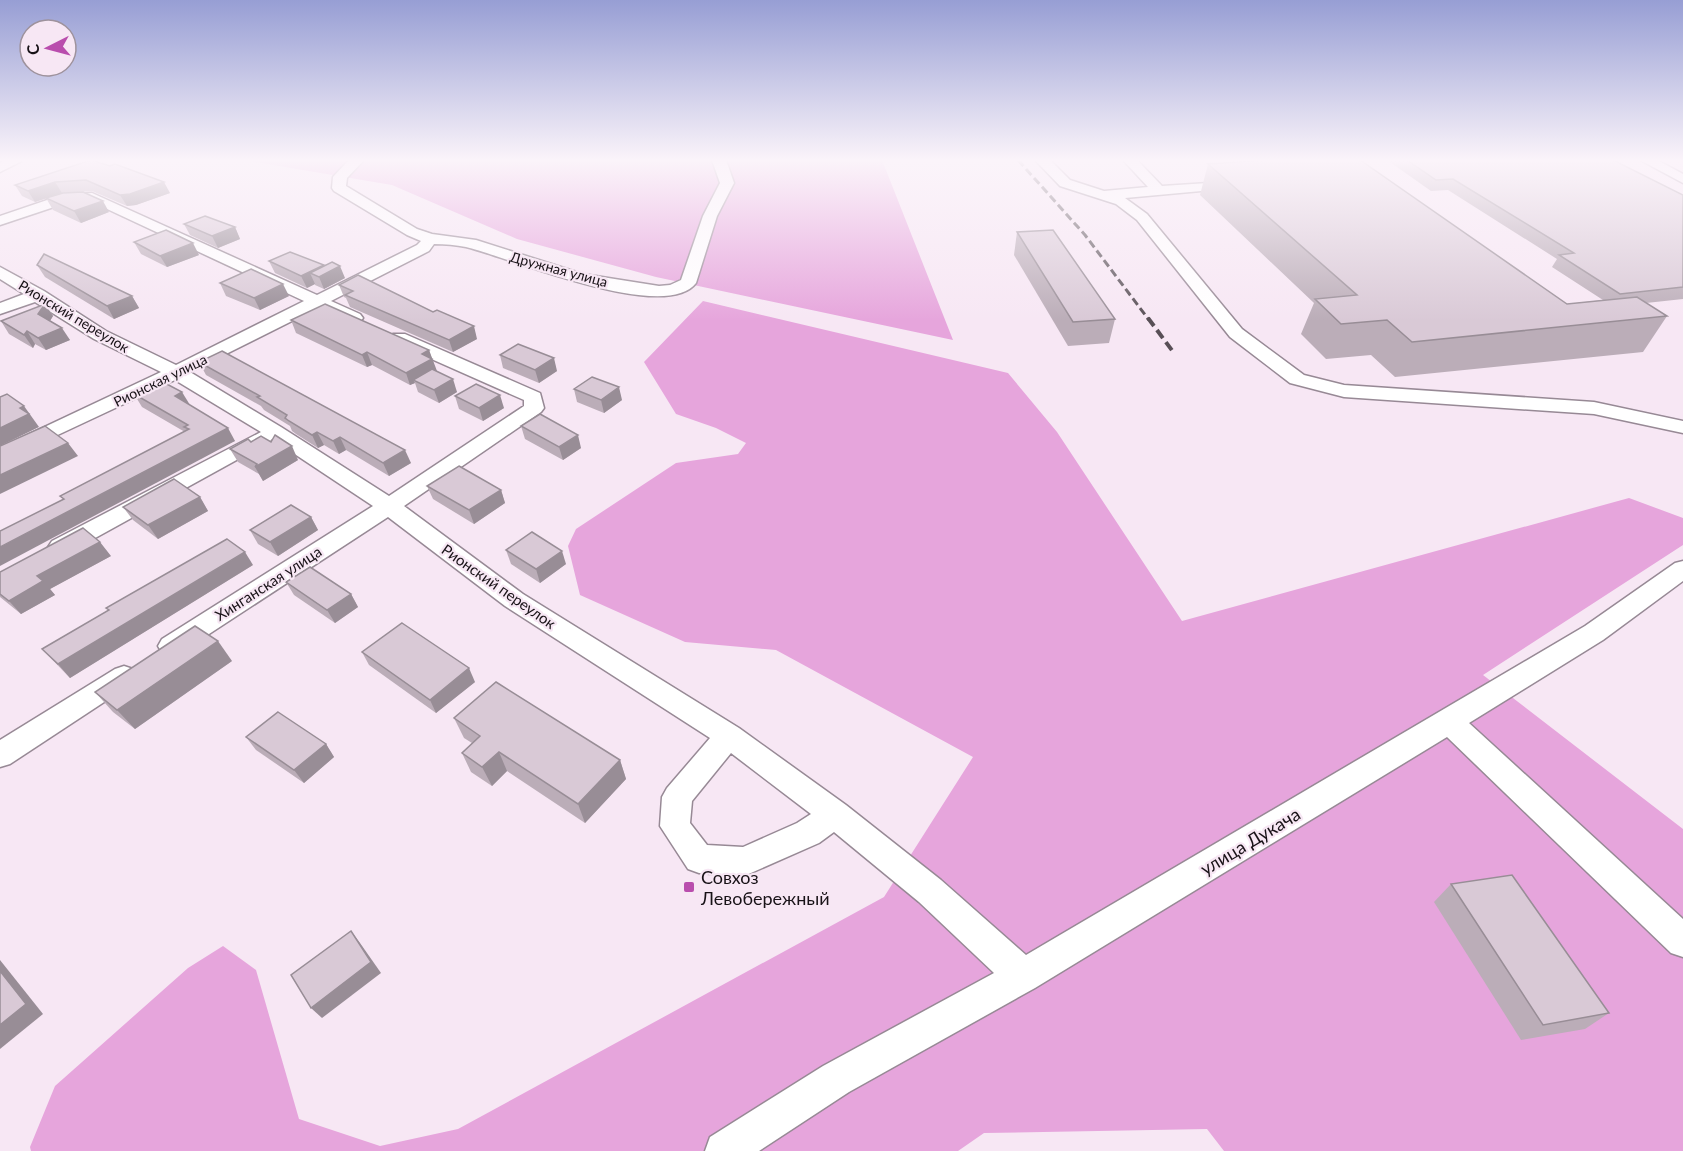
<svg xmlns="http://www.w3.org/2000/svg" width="1683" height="1151" font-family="Lato,sans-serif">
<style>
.green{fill:#e6a5dc}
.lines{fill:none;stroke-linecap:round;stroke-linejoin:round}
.minor-casing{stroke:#978995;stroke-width:3}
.minor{fill:#fff;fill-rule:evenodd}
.rail-far1{stroke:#584f56;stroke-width:3;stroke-dasharray:8 4;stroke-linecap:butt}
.rail{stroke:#584f56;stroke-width:4;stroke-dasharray:10 5;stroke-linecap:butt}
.wall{fill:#bbadb8}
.shaded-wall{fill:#988d96}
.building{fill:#d9c9d6;stroke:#988d96;stroke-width:1.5}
.poi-dot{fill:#b94dad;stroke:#f7e7f4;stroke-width:2}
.labels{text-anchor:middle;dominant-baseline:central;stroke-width:4.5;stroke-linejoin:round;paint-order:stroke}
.far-street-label{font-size:14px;fill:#181217;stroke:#f7e7f4}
.street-label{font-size:15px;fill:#181217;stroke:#f7e7f4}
.near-street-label{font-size:18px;fill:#181217;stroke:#f7e7f4}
.near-poi-label{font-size:18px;fill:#181217;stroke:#f7e7f4;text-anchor:start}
</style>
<rect width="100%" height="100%" fill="#f7e7f4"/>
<g class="green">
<polygon points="244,160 882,160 953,340 656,277 517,239 392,185"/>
<polygon points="703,301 1008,373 1057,432 1182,621 1629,498 1683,518 1683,545 1483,675 1683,829 1683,1151 1224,1151 1207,1129 984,1133 958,1151 31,1151 30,1147 55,1086 188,968 223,946 256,970 299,1119 380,1146 458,1129 884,897 973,757 776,650 685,642 580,595 568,546 576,529 676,463 738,454 746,443 716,428 676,414 644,362"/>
</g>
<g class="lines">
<g class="minor-casing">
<g id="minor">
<polygon points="6,160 21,160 22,161 0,172 0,163"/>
<path d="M349,160H364L347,178L346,186L417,229L432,234L476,240L583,274L659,286L670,285L681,280L703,216L720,183L712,160H726L734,183L717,216L696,283C665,324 508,257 466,247C456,245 445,244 434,244L429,251L331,301L360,314L363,318L360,322H348L318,308L190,372L281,427L389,496L524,406V400L393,342L390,338L393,334H405L540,393L544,408L541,412L404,506L523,594L739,728L846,805L941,880L1026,955L1585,626L1675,563L1683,561V581L1603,640L1469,723L1683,919V957L1671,953L1447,737L1035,988L849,1092L759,1151H705L710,1137L823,1066L994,973L919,902L834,832L819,843L744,876L699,873L688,869L660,826L662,797L667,788L710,738L505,606L388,517L180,653L171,656L162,653L158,646L162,639L373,506L272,439L269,442L68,553L60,555L52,553L48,547L52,541L261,432L175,380L0,462V448L161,372L94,339L35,302L0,314V303L24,294L0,279V267L44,291L106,331L176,365L304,301L90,201L69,202L0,225V216L62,195L92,193L317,295L417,245L421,241L407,235L334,191L332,188L333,177ZM731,753L811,814L797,823L743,847L707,845L690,823L692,801Z"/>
<polygon points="1035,160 1050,160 1070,180 1104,191 1148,187 1123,160 1137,160 1162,186 1239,181 1241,184 1239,187 1234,188 1125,198 1147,214 1242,329 1304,375 1344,385 1594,402 1683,421 1683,433 1594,414 1344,397 1290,383 1230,337 1137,220 1116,204 1060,186"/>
<polygon points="1640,160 1657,160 1683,174 1683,183"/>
<polygon points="124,666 133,669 137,676 133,683 10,764 0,767 0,740 115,669"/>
</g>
</g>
<use href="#minor" class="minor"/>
<polyline class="rail-far1" points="1018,160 1085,235 1149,320"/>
<polyline class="rail" points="1148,318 1174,353"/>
</g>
<g class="wall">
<polygon points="91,160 170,193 136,205 127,206 92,191 62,193 35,202 22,196 15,185"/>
<polygon points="1387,160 1613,160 1683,195 1683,299 1646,303 1667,316 1643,352 1395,377 1371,355 1326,359 1301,334 1314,303 1200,195 1208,164 1567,304 1603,300 1552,267 1557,259 1448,190 1431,191"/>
<polygon points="46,198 109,212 81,223 53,210"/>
<polygon points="184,224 235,227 240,239 218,248 190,235"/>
<polygon points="1017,232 1115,319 1109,343 1068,346 1014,255"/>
<polygon points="134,242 199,255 167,267 141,254"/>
<polygon points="269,261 324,266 345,278 324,289 315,285 315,284 307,288 275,273"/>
<polygon points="37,265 132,296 139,308 114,319 45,277"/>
<polygon points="220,283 289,296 260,310 226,296"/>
<polygon points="339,285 477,339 453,352 350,307 346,298 344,297"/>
<polygon points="45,304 53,316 50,321 70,340 46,350 35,344 33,348 9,334 1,321"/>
<polygon points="291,320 429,350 436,371 457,392 439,403 418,392 415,383 410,385 372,365 367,367 296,333"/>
<polygon points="500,355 557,371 539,383 503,368"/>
<polygon points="199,362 411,463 389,476 346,450 339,454 324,445 318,448 296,434 292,431 290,426 264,410 261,406 206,375"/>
<polygon points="574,389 622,400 604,413 577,402"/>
<polygon points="134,394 190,405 235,441 63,499 60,496 185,432 142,407"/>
<polygon points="455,396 504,408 483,421 459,409"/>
<polygon points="521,426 581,448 563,460 525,439"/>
<polygon points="251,442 298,460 263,481 259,474 238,462 230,449"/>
<polygon points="427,486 501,490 505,503 474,524 433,499"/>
<polygon points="200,497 208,511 158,539 133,520 123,507"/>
<polygon points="311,517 318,530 278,556 258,544 250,530"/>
<polygon points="506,550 566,564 540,583 511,564"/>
<polygon points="111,556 50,589 55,595 21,614 0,597 0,572"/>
<polygon points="253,565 70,678 42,649 108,611"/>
<polygon points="286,582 351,594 358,607 335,623 294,595"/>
<polygon points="362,652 475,682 436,713 369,665"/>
<polygon points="232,661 135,729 113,712 95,692"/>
<polygon points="454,718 620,760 626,779 585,823 507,771 492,786 471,772 462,753 472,743 464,738"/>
<polygon points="246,737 326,744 334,757 304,783 256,750"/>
<polygon points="1451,884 1609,1013 1585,1029 1521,1040 1434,902"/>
</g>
<g class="shaded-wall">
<polygon points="55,182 62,193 35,202 28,191"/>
<polygon points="164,182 170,193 136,205 127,206 120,195"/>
<polygon points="103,201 109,212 81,223 74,211"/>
<polygon points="235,227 240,239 218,248 212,236"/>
<polygon points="193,243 199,255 167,267 160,256"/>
<polygon points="324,265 327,273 340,266 345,278 324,289 319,277 310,273 315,284 307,288 301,276"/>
<polygon points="283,284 289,296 260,310 254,298"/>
<polygon points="132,296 139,308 114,319 107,306"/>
<polygon points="45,304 53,316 46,327 38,314"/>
<polygon points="474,326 477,339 453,352 449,340"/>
<polygon points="62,328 70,340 46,350 38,338"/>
<polygon points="27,331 35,344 33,348 24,335"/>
<polygon points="429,350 437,371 413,380 415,383 410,385 406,373 422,354"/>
<polygon points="367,352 372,365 367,367 362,355"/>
<polygon points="554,358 557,371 539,383 535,370"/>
<polygon points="453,379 457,392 439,403 434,390"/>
<polygon points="619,387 622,400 604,413 601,400"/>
<polygon points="182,392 190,405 175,396"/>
<polygon points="500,395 504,408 483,421 479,408"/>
<polygon points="24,406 39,427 0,446 0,428 20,408"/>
<polygon points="228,428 235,441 0,566 0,547"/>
<polygon points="317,432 324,445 318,448 312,435"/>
<polygon points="578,435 581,448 563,460 559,447"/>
<polygon points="340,437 346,450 339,454 333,441"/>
<polygon points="68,443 78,456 0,494 0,475"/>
<polygon points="292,446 298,460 263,481 255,467"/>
<polygon points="405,450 411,463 389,476 383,463"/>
<polygon points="501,490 505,503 474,524 469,510"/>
<polygon points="200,497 208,511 158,539 148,525"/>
<polygon points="311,517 318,530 278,556 270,542"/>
<polygon points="100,542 111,556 50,589 55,595 21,614 9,601 37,576"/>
<polygon points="562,551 566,564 540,583 536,569"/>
<polygon points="245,552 253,565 70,678 58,664"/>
<polygon points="351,594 358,607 335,623 327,610"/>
<polygon points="218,641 232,661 135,729 117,710"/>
<polygon points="469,668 475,682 436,713 430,700"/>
<polygon points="326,744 334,757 304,783 294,770"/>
<polygon points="499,752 507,771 492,786 482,767"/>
<polygon points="620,760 626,779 585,823 578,804"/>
<polygon points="351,931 360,943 381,973 322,1018 311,1008"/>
<polygon points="0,960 43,1014 0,1049"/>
</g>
<g class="building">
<polygon points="91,160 110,166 115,164 164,182 130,194 120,195 86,180 55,182 28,191 15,185"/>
<polygon points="1269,160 1360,160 1567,304 1637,297 1667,316 1412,342 1387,320 1341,324 1315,299 1357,295 1208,164"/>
<polygon points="1407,160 1613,160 1683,195 1683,287 1620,294 1559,255 1574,253 1453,179 1436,180"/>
<polygon points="83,192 103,201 74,211 46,198 63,193"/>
<polygon points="205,216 235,227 212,236 184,224"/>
<polygon points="166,230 193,243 160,256 134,242"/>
<polygon points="1053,230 1115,319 1073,322 1017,232"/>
<polygon points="290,252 324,265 301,276 269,261"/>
<polygon points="44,254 132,296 107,306 37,265"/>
<polygon points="332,262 340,266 319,277 310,273"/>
<polygon points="251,269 283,284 254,298 220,283"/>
<polygon points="358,275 433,312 437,310 474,326 449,340 345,295 353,291 339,285"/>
<polygon points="45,304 38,314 62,328 38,338 27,331 24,335 1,321"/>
<polygon points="325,304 429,350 422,354 432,359 406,373 367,352 362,355 291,320"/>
<polygon points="518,344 554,358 535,370 500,355"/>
<polygon points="222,351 405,450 383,463 340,437 333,441 317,432 312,435 289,421 285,418 287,415 257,397 260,396 199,362"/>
<polygon points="432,369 453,379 434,390 413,380"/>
<polygon points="592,377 619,387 601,400 574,389"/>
<polygon points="161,381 182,392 175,396 228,428 0,547 0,531 64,499 60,496 189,429 184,427 188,425 134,394"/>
<polygon points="476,384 500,395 479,408 455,396"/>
<polygon points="7,394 24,406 20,408 29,414 0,428 0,397"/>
<polygon points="540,414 578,435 559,447 521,426"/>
<polygon points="45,426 68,443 0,475 0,446"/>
<polygon points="275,435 292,446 255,467 257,464 230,449 248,439 251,442 261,436 271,442"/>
<polygon points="459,466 501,490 469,510 427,486"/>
<polygon points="174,479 200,497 148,525 123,507"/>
<polygon points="291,505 311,517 270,542 250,530"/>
<polygon points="83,528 100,542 37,576 43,581 9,601 0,594 0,572"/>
<polygon points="532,532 562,551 536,569 506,550"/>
<polygon points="227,539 245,552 58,664 42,649 109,610 106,608"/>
<polygon points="310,567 351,594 327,610 286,582"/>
<polygon points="402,623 469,668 430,700 362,652"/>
<polygon points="195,626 218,641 117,710 95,692"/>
<polygon points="496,682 620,760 578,804 499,752 482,767 462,753 480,736 454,718"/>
<polygon points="278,712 326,744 294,770 246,737"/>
<polygon points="1512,875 1609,1013 1543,1025 1451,884"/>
<polygon points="351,931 371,962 311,1008 291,975"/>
<polygon points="0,971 26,1004 0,1025"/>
</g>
<linearGradient id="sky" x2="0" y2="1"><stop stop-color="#979ed4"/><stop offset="0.5" stop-color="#fbf4fa"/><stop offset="1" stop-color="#fbf4fa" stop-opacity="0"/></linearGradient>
<rect width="1683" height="321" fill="url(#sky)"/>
<rect class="poi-dot" x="683" y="881" width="12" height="12" rx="3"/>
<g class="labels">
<g class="far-street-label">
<text transform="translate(559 269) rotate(15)">Дружная улица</text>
<text transform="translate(74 316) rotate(31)">Рионский переулок</text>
<text transform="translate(160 380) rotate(-26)">Рионская улица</text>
</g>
<g class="street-label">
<text transform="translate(268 583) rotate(-33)">Хинганская улица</text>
<text transform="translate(499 586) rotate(35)">Рионский переулок</text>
</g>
<g class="near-street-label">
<text transform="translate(1250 841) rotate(-31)">улица Дукача</text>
</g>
<g class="near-poi-label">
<text x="701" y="877">Совхоз<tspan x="701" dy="21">Левобережный</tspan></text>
</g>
</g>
<g transform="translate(48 48) rotate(264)"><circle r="28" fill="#f7e7f4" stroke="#9e929c" stroke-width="1.5"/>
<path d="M0-4.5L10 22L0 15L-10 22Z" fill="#b94dad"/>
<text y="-9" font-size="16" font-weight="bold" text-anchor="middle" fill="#181217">С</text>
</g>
</svg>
